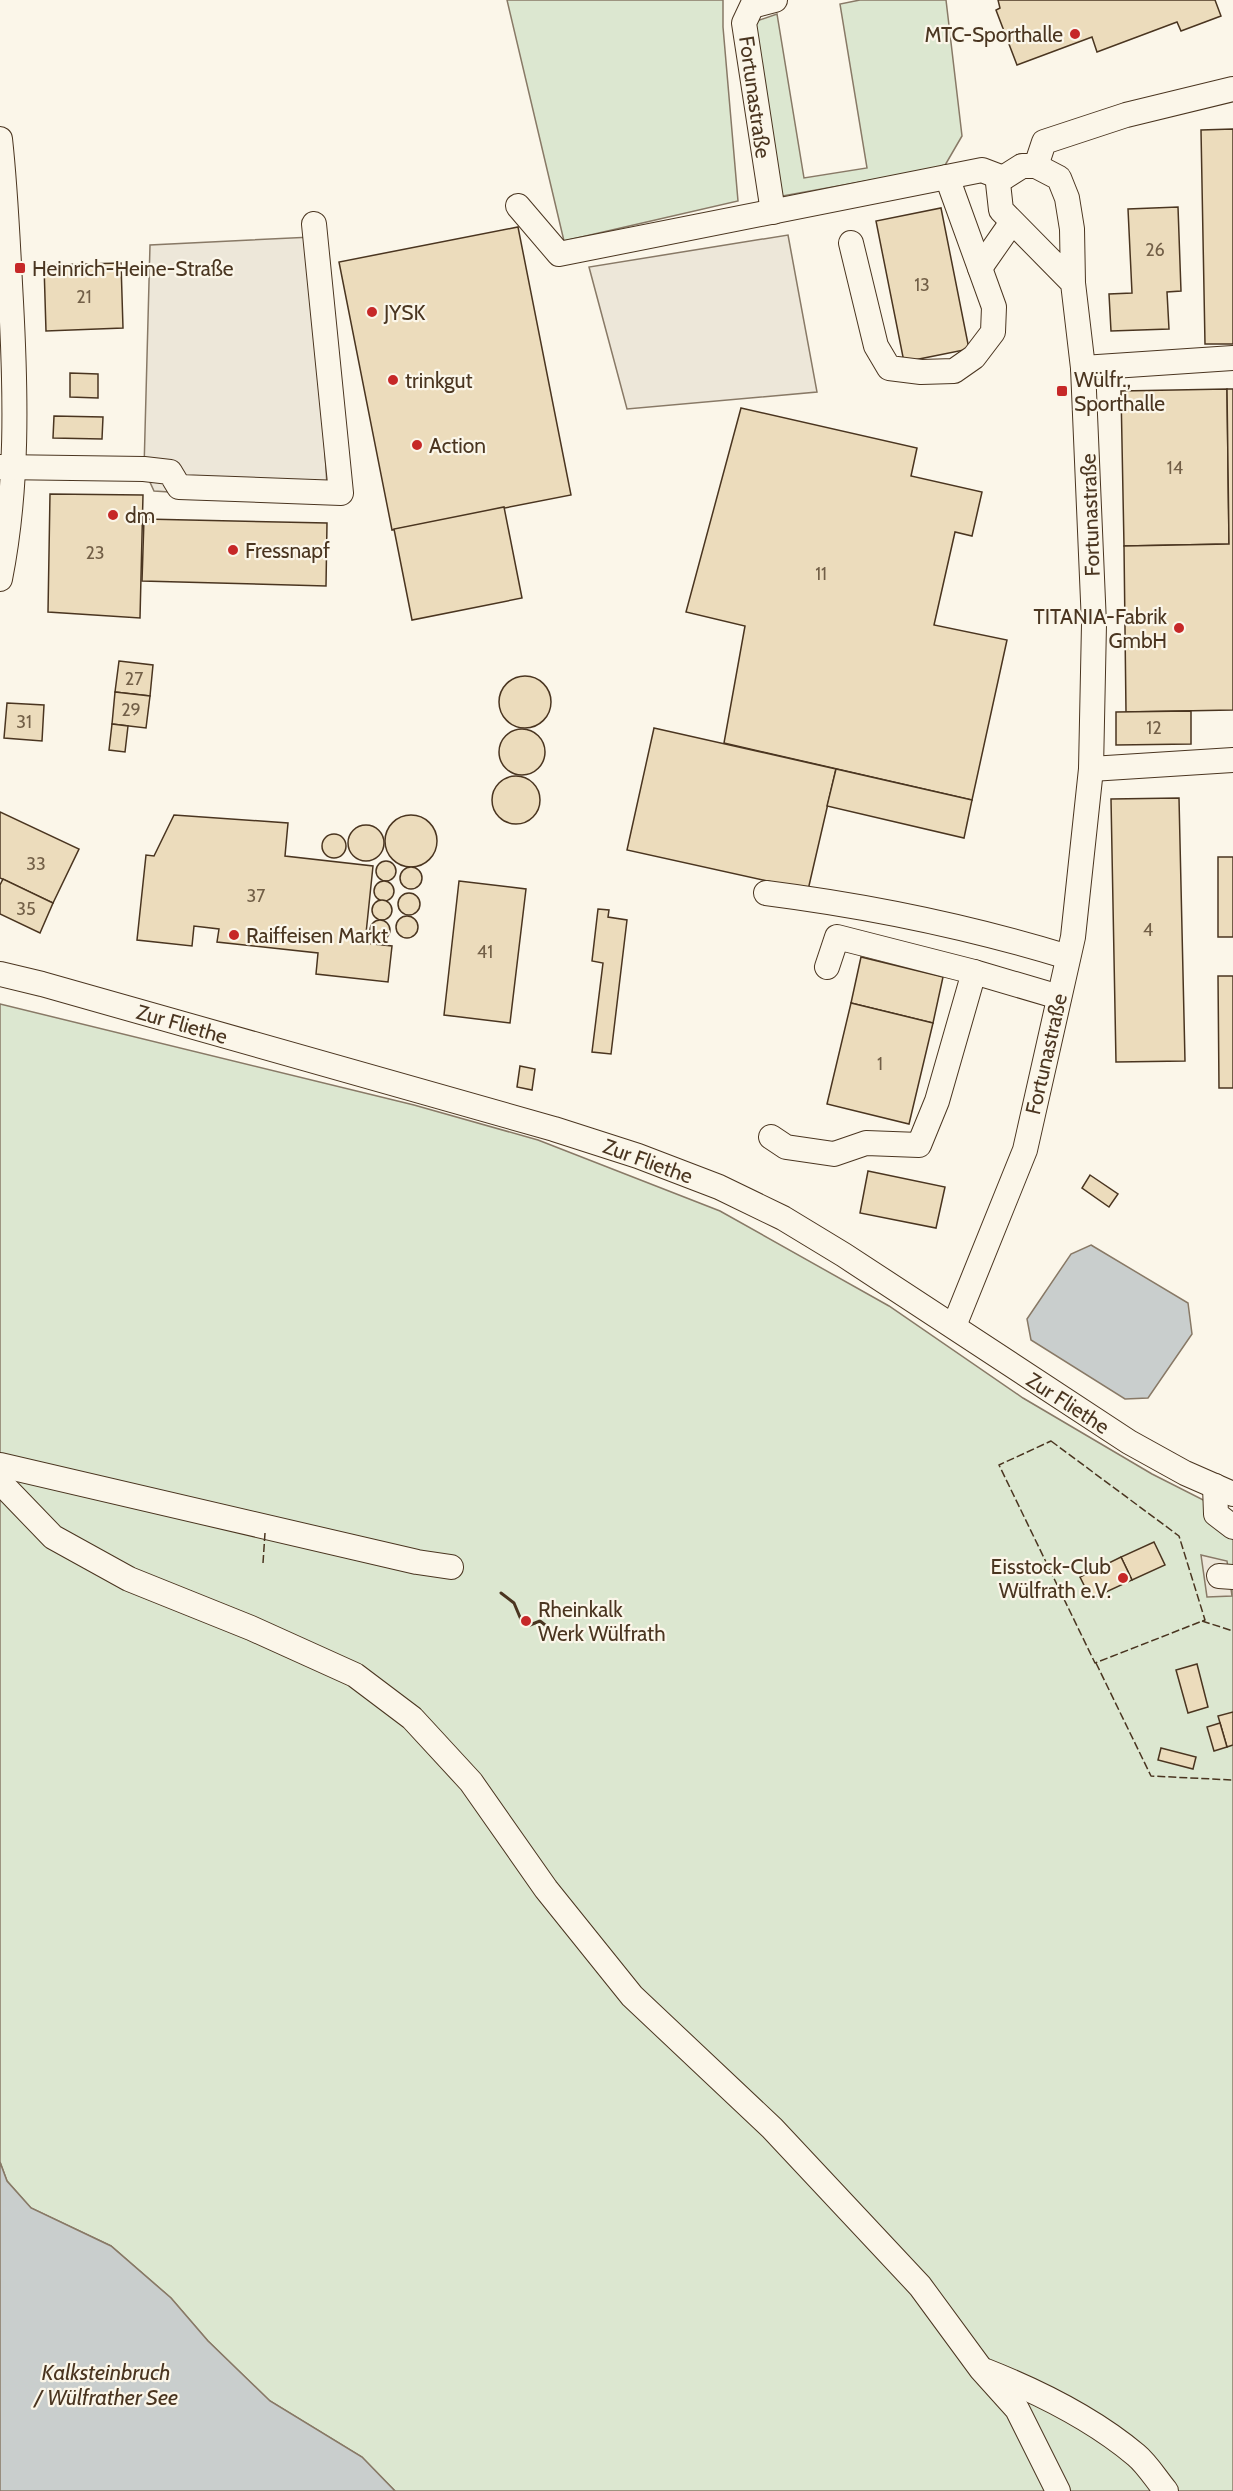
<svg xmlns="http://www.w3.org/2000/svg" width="1233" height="2491" font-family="Cabin,sans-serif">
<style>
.green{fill:#dce7d0;stroke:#887966;stroke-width:1.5}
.parking{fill:#ede7d9;stroke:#887966;stroke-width:1.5}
.water{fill:#c9cecd;stroke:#887966;stroke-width:1.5}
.building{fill:#ecdcbc;stroke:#4a3520;stroke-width:1.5}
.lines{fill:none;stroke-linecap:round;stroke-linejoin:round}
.minor-casing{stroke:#4a3520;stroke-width:26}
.minor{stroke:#fbf6e9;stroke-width:24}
.fence{stroke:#4a3520;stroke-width:1.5;stroke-dasharray:8 3;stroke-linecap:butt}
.wall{stroke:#4a3520;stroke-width:3}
.poi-dot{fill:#c62828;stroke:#fbf6e9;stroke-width:2}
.labels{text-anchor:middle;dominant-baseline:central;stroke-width:4.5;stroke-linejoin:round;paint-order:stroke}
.number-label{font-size:18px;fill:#725f47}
.poi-label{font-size:21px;fill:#4a3520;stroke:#fbf6e9;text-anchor:start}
.street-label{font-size:21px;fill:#4a3520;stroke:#fbf6e9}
.water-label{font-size:22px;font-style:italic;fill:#4a3520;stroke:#fbf6e9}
</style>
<rect width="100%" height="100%" fill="#fbf6e9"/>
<g class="green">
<polygon points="507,0 723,0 723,27 738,201 564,241"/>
<polygon points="860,0 946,0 962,136 944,167 777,197 748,24 777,14 804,178 867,168 840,4"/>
<polygon points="0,1004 414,1105 538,1140 720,1211 889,1306 1023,1398 1152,1474 1233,1515 1233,2491 395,2491 362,2457 270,2401 208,2341 171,2298 111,2246 31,2208 7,2181 0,2162"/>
</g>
<g class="parking">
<polygon points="788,235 817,392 627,409 589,267"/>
<polygon points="312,237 328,502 154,491 144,469 150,245"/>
<polygon points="1201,1555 1227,1561 1232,1596 1207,1597"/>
</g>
<g class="water">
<polygon points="1091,1245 1188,1303 1192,1334 1148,1398 1125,1399 1031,1340 1027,1319 1071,1254"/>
<polygon points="0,2162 7,2181 31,2208 111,2246 171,2298 208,2341 270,2401 362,2457 395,2491 0,2491"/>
</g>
<g class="building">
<polygon points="998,0 1215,0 1221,16 1181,31 1177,22 1097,52 1092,37 1017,65 996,10 1000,8"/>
<polygon points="1233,129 1233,344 1205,344 1201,130"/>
<polygon points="1178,207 1181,291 1167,292 1169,329 1111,331 1109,294 1132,293 1128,209"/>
<polygon points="941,208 969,349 904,362 876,221"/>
<polygon points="518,227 571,495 392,530 339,262"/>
<polygon points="121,263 123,328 46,331 44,265"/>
<polygon points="70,373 98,374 98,398 70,397"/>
<polygon points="1227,389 1229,544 1124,546 1121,391"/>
<polygon points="1227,389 1233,389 1233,710 1126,712 1124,546 1229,544"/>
<polygon points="741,408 917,448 911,476 982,492 972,536 955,532 934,625 1007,640 972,800 724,743 745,626 686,612"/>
<polygon points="54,416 103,417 102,439 53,438"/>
<polygon points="50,494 143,495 140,618 48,612"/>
<polygon points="504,507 522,598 412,620 394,529"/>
<polygon points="144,519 327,523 326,586 142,581"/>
<polygon points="119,661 153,665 150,696 115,692"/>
<circle cx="525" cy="702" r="26"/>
<polygon points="115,692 150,696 146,728 112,724"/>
<polygon points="7,703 44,705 42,741 4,738"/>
<polygon points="1191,711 1191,744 1116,745 1116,712"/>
<polygon points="112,724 128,726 125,752 109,750"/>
<polygon points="654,728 836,769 808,890 627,850"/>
<circle cx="522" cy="752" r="23"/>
<polygon points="836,769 972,800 964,838 827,806"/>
<circle cx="516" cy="800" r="24"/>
<polygon points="1179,798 1185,1061 1116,1062 1111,799"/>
<polygon points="0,812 79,849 53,903 0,878"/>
<circle cx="411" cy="841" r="26"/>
<polygon points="174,815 288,823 285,856 373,866 365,943 392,946 388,982 316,974 318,953 217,942 219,929 194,926 192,946 137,940 146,855 154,856"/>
<circle cx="366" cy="843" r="18"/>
<circle cx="334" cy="846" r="12"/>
<rect x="1218" y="857" width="15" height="80"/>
<circle cx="386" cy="871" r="10"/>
<circle cx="411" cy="878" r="11"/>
<polygon points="3,879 53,903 40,933 0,914 0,885"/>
<polygon points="459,881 526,889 510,1023 444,1015"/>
<circle cx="384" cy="891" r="10"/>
<circle cx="409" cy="904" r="11"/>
<circle cx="382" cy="910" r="10"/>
<polygon points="598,909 609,910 608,917 627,920 611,1054 592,1052 603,963 592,961"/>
<circle cx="407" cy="927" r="11"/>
<circle cx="380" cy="930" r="10"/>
<polygon points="861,957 943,977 933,1023 851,1003"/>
<polygon points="1218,976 1233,976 1233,1088 1219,1088"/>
<polygon points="851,1003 933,1023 909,1124 827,1104"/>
<polygon points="520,1066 535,1069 532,1090 517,1087"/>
<polygon points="868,1171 945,1187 936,1228 860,1213"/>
<polygon points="1090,1175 1118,1194 1109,1207 1082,1188"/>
<polygon points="1154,1542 1165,1565 1132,1580 1121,1557"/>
<polygon points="1121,1557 1132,1580 1091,1599 1080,1577"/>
<polygon points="1197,1664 1208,1707 1188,1713 1176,1670"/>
<polygon points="1233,1712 1233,1745 1227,1747 1218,1716"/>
<polygon points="1220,1723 1227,1747 1214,1751 1207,1727"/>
<polygon points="1161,1748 1196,1757 1193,1769 1158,1760"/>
</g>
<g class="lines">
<g class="minor-casing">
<g id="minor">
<path d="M0,139C6,193 8,248 11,302C16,395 18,488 0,579"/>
<polyline points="1036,166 1044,142 1126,115 1233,89"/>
<polyline points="518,206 559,254 982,170 1003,178"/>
<polyline points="773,212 744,23 752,6 775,0"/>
<polyline points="851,243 876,346 889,368 921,372 954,371 974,357 993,332 994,307 947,177"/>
<polyline points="980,268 1012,222"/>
<polyline points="1083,368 1233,358"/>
<polyline points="0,467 144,469 170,472 179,487 341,493 314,224"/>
<polyline points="1091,769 1233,760"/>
<path d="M766,893C868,906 970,927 1068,957"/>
<polyline points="827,967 837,937 974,972"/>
<polyline points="0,974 42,984 554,1129 638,1156 719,1187 783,1218 844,1255 1129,1442 1185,1473 1233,1494"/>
<polyline points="771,1137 786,1147 834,1154 866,1143 919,1145 937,1101 974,972 1059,997"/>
<polyline points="954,1326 1025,1150 1073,937 1091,769 1094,624 1083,368 1073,283 1072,229 1067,198 1059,178 1036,166 1022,166 1003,178 998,183 1001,210 1073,283"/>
<polyline points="0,1465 417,1562 451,1567"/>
<polyline points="0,1482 53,1537 129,1579 251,1628 355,1675 412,1718 471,1782 546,1889 632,1996 772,2128 920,2286 981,2369 1017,2409 1058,2491"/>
<polyline points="1215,1486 1216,1514 1233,1527"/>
<polyline points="1219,1576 1233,1577"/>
<path d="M986,2371C1039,2392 1092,2418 1136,2455C1147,2464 1156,2479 1166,2491"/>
</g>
</g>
<use href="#minor" class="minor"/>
<g class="fence">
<polygon points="1051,1441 1179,1536 1205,1620 1095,1663 999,1465"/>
<polyline points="263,1563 265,1533"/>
<polyline points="1202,1621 1233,1631"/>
<polyline points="1096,1663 1151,1776 1233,1780"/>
</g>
<polyline class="wall" points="501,1593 514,1603 522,1622 530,1625 540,1621 549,1628"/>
</g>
<g class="poi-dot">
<circle cx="1075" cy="34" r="6"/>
<rect x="14" y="262" width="12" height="12" rx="3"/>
<circle cx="372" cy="312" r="6"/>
<circle cx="393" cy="380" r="6"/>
<rect x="1056" y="385" width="12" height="12" rx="3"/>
<circle cx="417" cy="445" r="6"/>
<circle cx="113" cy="515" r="6"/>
<circle cx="233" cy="550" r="6"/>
<circle cx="1179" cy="628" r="6"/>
<circle cx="234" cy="935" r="6"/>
<circle cx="1123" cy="1578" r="6"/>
<circle cx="526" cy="1621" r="6"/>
</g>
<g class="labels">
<g class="number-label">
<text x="1155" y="250">26</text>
<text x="922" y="285">13</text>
<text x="84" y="297">21</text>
<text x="1175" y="468">14</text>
<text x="95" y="553">23</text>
<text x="821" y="574">11</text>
<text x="134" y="679">27</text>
<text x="131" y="710">29</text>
<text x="24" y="722">31</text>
<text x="1154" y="728">12</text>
<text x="36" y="864">33</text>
<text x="256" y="896">37</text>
<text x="26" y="909">35</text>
<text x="1148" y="930">4</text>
<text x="485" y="952">41</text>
<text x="880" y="1064">1</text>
</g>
<g class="poi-label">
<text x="1063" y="34" text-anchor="end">MTC-Sporthalle</text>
<text x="32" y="268">Heinrich-Heine-Straße</text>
<text x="384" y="312">JYSK</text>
<text x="1074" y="379">Wülfr.,<tspan x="1074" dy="24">Sporthalle</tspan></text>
<text x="405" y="380">trinkgut</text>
<text x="429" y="445">Action</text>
<text x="125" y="515">dm</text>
<text x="245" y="550">Fressnapf</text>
<text x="1167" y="616" text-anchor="end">TITANIA-Fabrik<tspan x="1167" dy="24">GmbH</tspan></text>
<text x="246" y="935">Raiffeisen Markt</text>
<text x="1111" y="1566" text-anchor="end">Eisstock-Club<tspan x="1111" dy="24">Wülfrath e.V.</tspan></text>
<text x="538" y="1609">Rheinkalk<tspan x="538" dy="24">Werk Wülfrath</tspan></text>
</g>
<g class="street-label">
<text transform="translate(755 97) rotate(82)">Fortunastraße</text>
<text transform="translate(1090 515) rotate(-92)">Fortunastraße</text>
<text transform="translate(182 1024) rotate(16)">Zur Fliethe</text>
<text transform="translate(1046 1054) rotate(-77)">Fortunastraße</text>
<text transform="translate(648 1161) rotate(20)">Zur Fliethe</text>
<text transform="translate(1068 1403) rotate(33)">Zur Fliethe</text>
</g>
<g class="water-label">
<text x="106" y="2372">Kalksteinbruch<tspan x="106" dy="25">/ Wülfrather See</tspan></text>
</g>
</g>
</svg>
